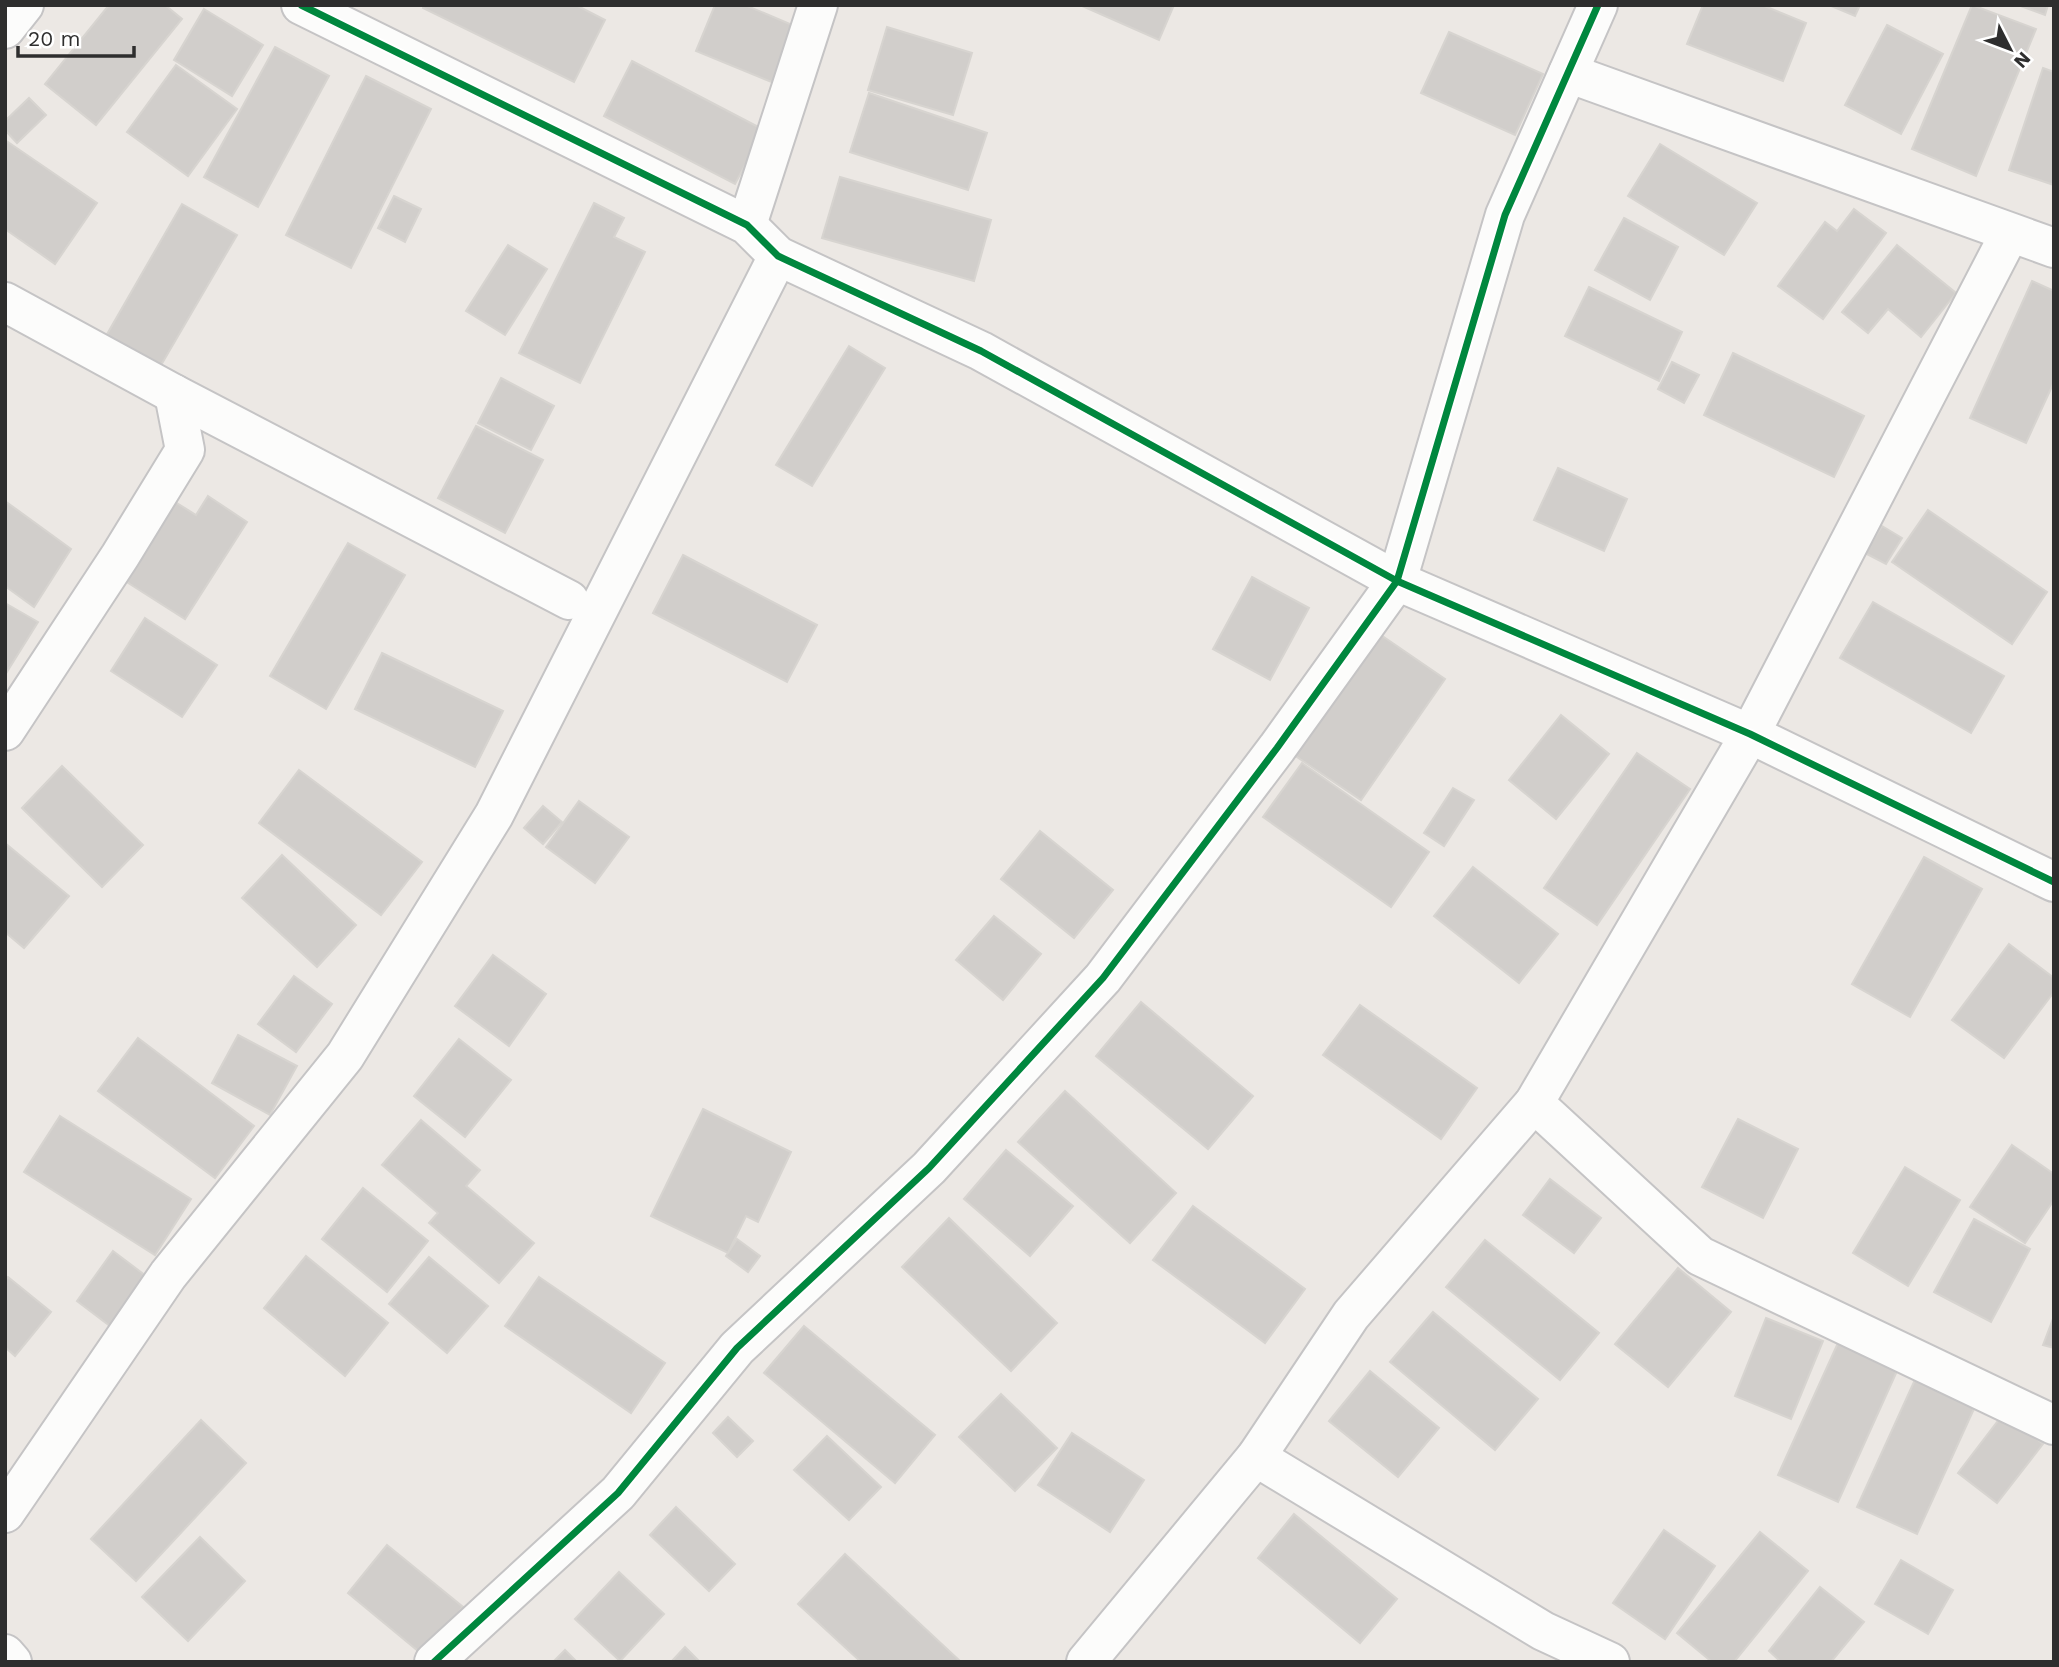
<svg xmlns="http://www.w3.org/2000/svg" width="2059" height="1667" font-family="'Work Sans',sans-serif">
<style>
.building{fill:#d1cecb;stroke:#d7d4d0;stroke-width:2}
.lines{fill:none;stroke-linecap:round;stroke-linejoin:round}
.minor-casing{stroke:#c5c4c5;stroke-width:42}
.minor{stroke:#fcfcfb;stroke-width:38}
.cycleway-casing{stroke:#fff;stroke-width:11}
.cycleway{stroke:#00873e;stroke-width:7}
</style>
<rect width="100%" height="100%" fill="#ece8e4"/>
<g class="building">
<polygon points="109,5 165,5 182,19 96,125 45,84"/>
<polygon points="424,5 576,5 605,20 574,82 423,8"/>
<polygon points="715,5 745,5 797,27 774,83 696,51"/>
<polygon points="1080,5 1174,5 1159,40"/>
<polygon points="1703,5 1762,5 1806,23 1783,81 1687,44"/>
<polygon points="1829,5 1860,5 1855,16"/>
<polygon points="1972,5 2036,29 1976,176 1912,149"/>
<polygon points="2018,5 2048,5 2045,15"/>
<polygon points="204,9 263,45 232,96 174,60"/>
<polygon points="1887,25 1943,54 1901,134 1845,105"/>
<polygon points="887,27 972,53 953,115 868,90"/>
<polygon points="1449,32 1543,74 1515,135 1421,93"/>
<polygon points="275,47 329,76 258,207 204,177"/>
<polygon points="632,61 764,130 735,184 604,116"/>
<polygon points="176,65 237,109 188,176 127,132"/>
<polygon points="2043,68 2054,72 2054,185 2009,170"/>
<polygon points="366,76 431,109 351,268 286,235"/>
<polygon points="869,93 987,133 968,190 850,152"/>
<polygon points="29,98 46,115 17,143 5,130 5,121"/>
<polygon points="5,140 97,203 55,264 5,229"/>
<polygon points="1660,144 1757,203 1724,255 1628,196"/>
<polygon points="840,177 991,220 974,281 822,238"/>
<polygon points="394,196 421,209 405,242 378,228"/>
<polygon points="594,203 624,218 614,237 645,252 580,383 519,353"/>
<polygon points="182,204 237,235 160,367 106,336"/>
<polygon points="1854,209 1886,233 1823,319 1778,286 1825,222 1837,231"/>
<polygon points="1624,218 1678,247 1650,300 1595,270"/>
<polygon points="508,245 547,269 505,335 466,311"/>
<polygon points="1897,245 1956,293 1921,337 1888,309 1868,333 1842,312"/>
<polygon points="2032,281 2054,291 2054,382 2026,443 1970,418"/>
<polygon points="1589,287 1682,332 1659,381 1565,336"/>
<polygon points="849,346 885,368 812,486 776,465"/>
<polygon points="1733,353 1864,416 1834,477 1704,415"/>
<polygon points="1672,362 1699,375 1684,403 1658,389"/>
<polygon points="501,378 554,406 531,450 478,423"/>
<polygon points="476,426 543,460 505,533 438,498"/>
<polygon points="1558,468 1627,499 1604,551 1534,520"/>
<polygon points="208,496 247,522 185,619 122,579 172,500 196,515"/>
<polygon points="5,501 71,549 34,607 5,586"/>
<polygon points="1928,510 2047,592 2012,644 1892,562"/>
<polygon points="1882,526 1902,538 1886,564 1865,553"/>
<polygon points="348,543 405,575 326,709 270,676"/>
<polygon points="683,555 817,625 787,682 653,613"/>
<polygon points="1252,577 1309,608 1270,680 1213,649"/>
<polygon points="1873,602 2004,676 1971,733 1840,658"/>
<polygon points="5,603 38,622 5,675"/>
<polygon points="145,618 217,665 182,717 111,671"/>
<polygon points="1378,633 1445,679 1361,800 1294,755"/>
<polygon points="382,653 503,711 475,767 355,709"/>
<polygon points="1561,715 1609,754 1556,819 1509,780"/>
<polygon points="1637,753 1690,789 1597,925 1544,888"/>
<polygon points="1302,763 1429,852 1391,907 1263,817"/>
<polygon points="62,766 143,845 102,887 22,808"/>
<polygon points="299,770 422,862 381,915 259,823"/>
<polygon points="1453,788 1474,800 1444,846 1424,833"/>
<polygon points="579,801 629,837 595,883 546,847"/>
<polygon points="543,806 562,822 543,844 524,828"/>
<polygon points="1040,831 1113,890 1074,938 1001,879"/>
<polygon points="5,843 69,896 24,948 5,932"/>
<polygon points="282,855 356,925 317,967 242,898"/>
<polygon points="1924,857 1982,889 1910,1017 1852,984"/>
<polygon points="1473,867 1558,934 1519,983 1434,916"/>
<polygon points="994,916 1041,954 1003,1000 956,960"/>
<polygon points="2009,944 2054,978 2054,992 2004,1058 1952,1020"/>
<polygon points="493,955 546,994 509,1046 455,1006"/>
<polygon points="294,976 332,1004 296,1052 258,1024"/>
<polygon points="1141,1002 1253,1096 1208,1149 1096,1056"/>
<polygon points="1360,1005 1477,1088 1441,1139 1323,1055"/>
<polygon points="238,1035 297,1066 270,1115 212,1083"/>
<polygon points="138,1038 254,1126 215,1178 98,1091"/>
<polygon points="459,1039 511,1080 465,1137 414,1096"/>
<polygon points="1065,1091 1176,1193 1130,1243 1018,1142"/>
<polygon points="703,1109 791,1152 758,1222 746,1216 728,1253 651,1216"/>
<polygon points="60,1116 191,1199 155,1255 24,1172"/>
<polygon points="1738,1119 1798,1149 1763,1218 1702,1187"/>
<polygon points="421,1120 480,1170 466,1186 534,1243 499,1283 429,1223 438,1213 382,1165"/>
<polygon points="2012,1145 2054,1174 2054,1200 2025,1243 1970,1207"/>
<polygon points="1006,1150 1073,1206 1030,1256 964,1199"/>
<polygon points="1905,1167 1960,1200 1908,1286 1853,1253"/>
<polygon points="1550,1179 1601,1218 1574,1253 1523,1215"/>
<polygon points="363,1188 428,1241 387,1292 322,1239"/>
<polygon points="1193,1206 1305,1289 1265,1343 1153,1260"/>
<polygon points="949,1218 1057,1323 1011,1371 902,1267"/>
<polygon points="1974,1219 2030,1249 1991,1322 1934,1292"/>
<polygon points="737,1239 760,1256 748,1272 726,1256"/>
<polygon points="1485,1240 1599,1333 1560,1380 1446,1287"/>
<polygon points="113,1251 146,1276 110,1326 77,1301"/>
<polygon points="306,1256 388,1323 345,1376 264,1308"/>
<polygon points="429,1257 488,1306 447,1353 389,1304"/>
<polygon points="1678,1268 1731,1312 1668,1387 1615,1344"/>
<polygon points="8,1277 51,1312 15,1356 5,1347 5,1280"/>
<polygon points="539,1277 665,1363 631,1413 505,1326"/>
<polygon points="1433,1312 1538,1399 1495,1450 1390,1362"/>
<polygon points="2054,1316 2054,1348 2043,1345"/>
<polygon points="1766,1318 1823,1341 1791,1419 1735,1396"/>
<polygon points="804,1326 935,1435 895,1483 764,1373"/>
<polygon points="1842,1334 1902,1360 1838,1502 1778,1475"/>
<polygon points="1370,1371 1439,1428 1398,1477 1329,1421"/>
<polygon points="1918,1373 1978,1400 1917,1534 1857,1507"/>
<polygon points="1001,1394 1057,1448 1015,1491 959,1437"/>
<polygon points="2004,1413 2043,1444 1997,1503 1958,1473"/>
<polygon points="728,1417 753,1441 737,1457 713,1433"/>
<polygon points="201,1420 246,1463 136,1581 91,1539"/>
<polygon points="1072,1433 1144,1480 1110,1532 1038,1485"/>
<polygon points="827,1436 881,1487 849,1520 794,1470"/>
<polygon points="676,1507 735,1564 709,1591 650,1535"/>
<polygon points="1294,1514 1397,1599 1360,1643 1258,1558"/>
<polygon points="1664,1530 1715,1566 1665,1639 1613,1603"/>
<polygon points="1760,1532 1808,1571 1734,1662 1712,1662 1677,1633"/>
<polygon points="200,1537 245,1581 188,1641 142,1597"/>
<polygon points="387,1545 463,1607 423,1655 348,1593"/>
<polygon points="845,1554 961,1662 861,1662 798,1604"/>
<polygon points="1901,1560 1953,1590 1928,1634 1875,1604"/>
<polygon points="619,1572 664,1614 620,1661 575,1619"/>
<polygon points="1820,1587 1864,1622 1831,1662 1781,1662 1769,1651"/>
<polygon points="685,1647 700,1662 671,1662"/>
<polygon points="565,1650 577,1662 553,1662"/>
</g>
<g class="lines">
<g class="minor-casing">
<g id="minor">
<polyline points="301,5 747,225 778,256 981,351 1397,581 1750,734 2054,882"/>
<polyline points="5,29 24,5"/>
<polyline points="1568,73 2054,248"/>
<polyline points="747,225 818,5"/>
<polyline points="5,302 174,394 569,600"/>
<polyline points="5,731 120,556 185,450 174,394"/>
<polyline points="1534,1103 1700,1256 2054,1425"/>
<polyline points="1256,1457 1543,1631 1610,1662"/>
<polyline points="5,1513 168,1275 345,1056 494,815 778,256"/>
<polyline points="5,1654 12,1662"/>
<polyline points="434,1662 618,1493 737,1348 929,1168 1103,978 1277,748 1397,581 1505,215 1598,5"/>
<polyline points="1086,1662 1256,1457 1351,1315 1534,1103 1750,734 2010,233"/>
</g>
</g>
<use href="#minor" class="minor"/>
<g class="cycleway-casing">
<g id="cycleway">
<polyline points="301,5 747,225 778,256 981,351 1397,581 1750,734 2054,882"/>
<polyline points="434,1662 618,1493 737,1348 929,1168 1103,978 1277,748 1397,581 1505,215 1598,5"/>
</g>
</g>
<use href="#cycleway" class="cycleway"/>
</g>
<rect width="2059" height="1667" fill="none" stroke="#2e2e2e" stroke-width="14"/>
<g transform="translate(2010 49) rotate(132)" stroke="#ffffff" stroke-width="5" paint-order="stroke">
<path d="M0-5L12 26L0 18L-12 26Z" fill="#2e2e2e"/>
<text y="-10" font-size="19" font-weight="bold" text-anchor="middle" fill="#2e2e2e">N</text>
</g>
<path d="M18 46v10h116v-10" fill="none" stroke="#2e2e2e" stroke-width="3.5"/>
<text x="28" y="46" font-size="21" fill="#2e2e2e" stroke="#ffffff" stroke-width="5" paint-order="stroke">20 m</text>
</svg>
